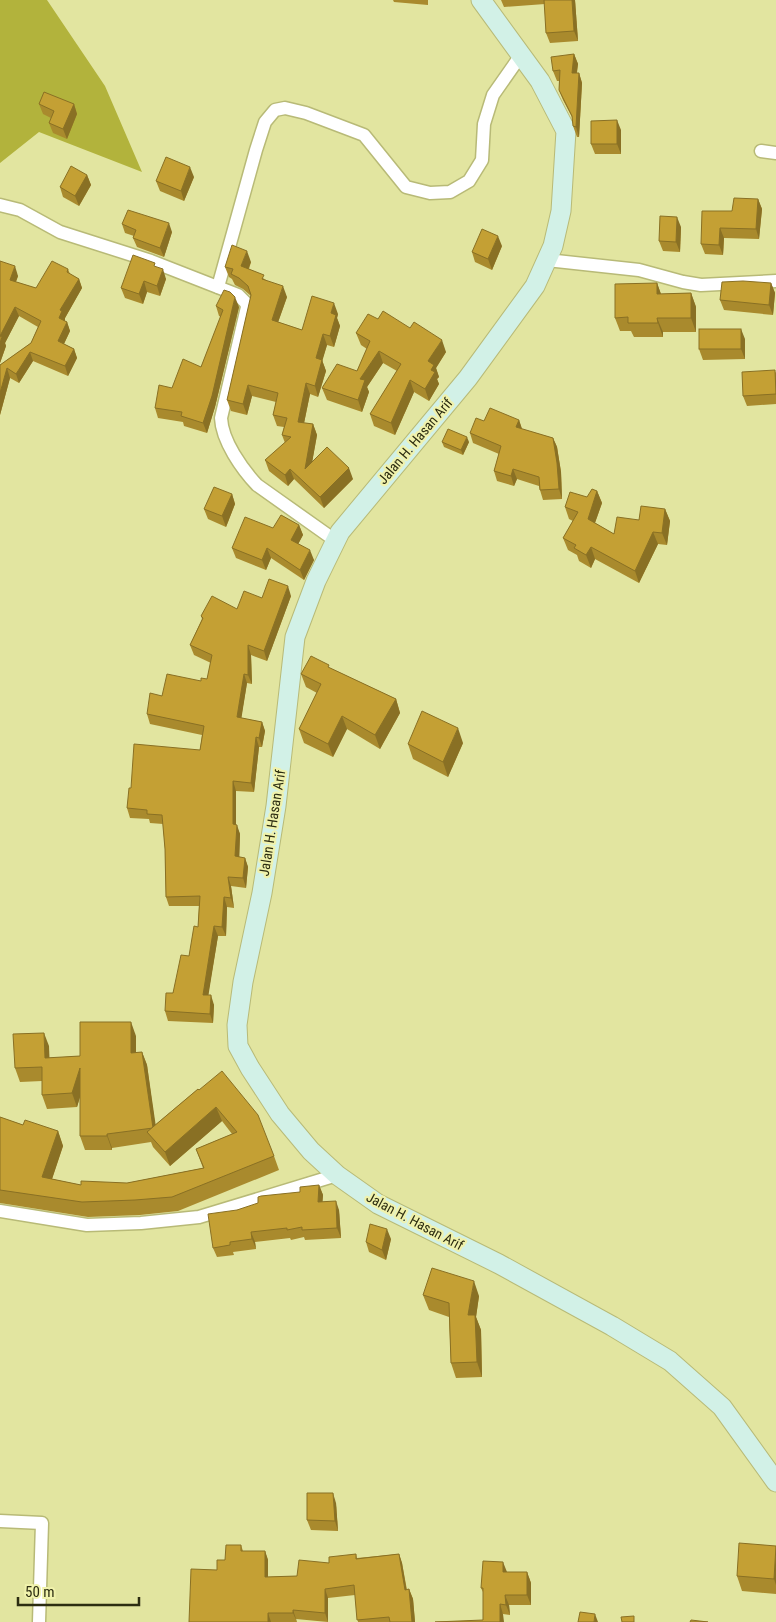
<svg xmlns="http://www.w3.org/2000/svg" width="776" height="1622" font-family="'Roboto Condensed',sans-serif">
<style>
.green{fill:#b2b33c}
.lines{fill:none;stroke-linecap:round;stroke-linejoin:round}
.minor-casing{stroke:#b8ba77;stroke-width:15}
.secondary-casing{stroke:#b8ba77;stroke-width:21}
.minor{stroke:#fff;stroke-width:12}
.secondary{stroke:#d2f1e7;stroke-width:19}
.wall{fill:#a98a2d}
.shaded-wall{fill:#897024}
.building{fill:#c4a034;stroke:#897024}
.labels{text-anchor:middle;dominant-baseline:central;stroke-width:4.5;stroke-linejoin:round;paint-order:stroke}
.street-label{font-size:14px;fill:#2c2d11;stroke:#f0f2ac}
</style>
<rect width="100%" height="100%" fill="#e2e5a0"/>
<polygon class="green" points="0,0 47,0 105,86 142,172 39,132 0,163"/>
<g class="lines">
<g class="minor-casing">
<g id="minor">
<polyline points="761,151 776,153"/>
<path d="M0,205L20,210L60,232L151,261L238,295L246,303L247,307L221,418C222,441 242,469 257,485L336,541"/>
<polyline points="547,260 639,270 683,282 701,285 776,281"/>
<polyline points="218,287 256,150 265,122 275,110 285,108 306,113 364,135 406,187 430,193 450,192 469,181 482,160 484,124 493,95 521,55"/>
<polyline points="0,1211 87,1225 141,1223 199,1217 337,1175"/>
<polyline points="0,1521 42,1523 39,1622"/>
</g>
</g>
<g class="secondary-casing">
<polyline id="secondary" points="481,0 540,81 566,131 561,211 553,246 535,286 468,378 340,532 316,581 295,637 276,806 262,893 243,982 237,1025 238,1046 250,1068 280,1114 311,1151 337,1175 378,1204 499,1264 612,1326 670,1361 722,1407 776,1482"/>
</g>
<use href="#minor" class="minor"/>
<use href="#secondary" class="secondary"/>
</g>
<g class="wall">
<polygon points="393,0 428,0 428,5 394,2"/>
<polygon points="501,0 575,0 578,41 550,43 546,33 545,4 504,7"/>
<polygon points="574,54 578,64 577,73 579,73 582,83 579,137 577,137 573,126 573,119 563,100 559,90 559,81 557,81 553,71"/>
<polygon points="39,104 74,104 77,114 67,139 53,133 49,123 51,118 43,114"/>
<polygon points="621,130 621,154 595,154 591,144"/>
<polygon points="87,175 91,185 79,206 63,197 60,187"/>
<polygon points="194,177 184,201 160,191 156,181"/>
<polygon points="758,199 762,209 759,239 724,238 723,255 705,254 701,244 732,211"/>
<polygon points="122,224 172,232 164,257 137,247 133,238 134,236 125,233"/>
<polygon points="681,227 680,252 663,251 659,241"/>
<polygon points="502,246 492,270 475,262 472,252"/>
<polygon points="0,261 18,276 16,282 36,288 68,269 70,274 79,279 82,288 65,318 65,321 67,322 70,331 64,344 74,349 77,358 68,376 33,361 19,383 10,378 0,415 0,365 31,343 38,327 19,316 5,343 6,346 0,363"/>
<polygon points="251,262 249,269 266,280 287,297 278,322 302,330 338,314 337,318 340,326 334,347 327,345 322,360 326,371 318,397 310,394 304,423 313,424 317,435 312,462 353,479 324,508 294,479 288,486 269,471 265,460 285,443 282,435 284,427 277,426 273,415 276,402 252,396 247,415 231,411 227,400 251,296 243,289 235,285 232,279 229,277 225,267"/>
<polygon points="156,267 166,279 160,296 147,292 143,304 125,298 121,288"/>
<polygon points="657,283 661,294 691,293 696,307 696,332 663,332 663,337 634,337 631,331 620,331 615,318"/>
<polygon points="771,283 775,293 773,315 724,310 720,300"/>
<polygon points="216,306 239,307 215,407 207,433 184,426 183,422 158,418 155,408 172,388 201,367 221,317 219,316"/>
<polygon points="378,319 446,352 436,368 439,377 437,379 439,384 429,401 414,392 395,435 374,426 370,414 397,371 383,363 367,387 369,392 362,412 327,400 322,388 357,371 367,349 361,345 356,333"/>
<polygon points="745,339 745,359 703,360 699,349"/>
<polygon points="776,372 776,404 747,406 743,396"/>
<polygon points="519,420 522,429 553,438 557,447 561,472 562,499 543,500 540,490 539,486 517,479 514,486 497,481 494,471 499,454 473,443 470,433 484,421"/>
<polygon points="442,442 469,442 463,455 444,447"/>
<polygon points="597,491 602,503 595,523 614,534 639,520 665,509 670,521 667,545 658,544 639,583 595,559 591,568 579,561 577,555 568,550 563,538 573,521 569,519 565,507 587,497"/>
<polygon points="232,494 235,504 226,527 208,519 204,509"/>
<polygon points="299,525 303,535 298,544 314,560 304,580 271,558 266,570 236,558 232,548 273,528"/>
<polygon points="291,596 267,661 251,655 252,684 247,683 241,718 262,722 265,731 262,747 259,747 254,792 236,791 236,825 240,834 239,857 245,858 248,867 246,888 231,886 234,908 227,907 226,936 218,936 208,995 214,1005 213,1023 168,1021 165,1011 189,956 198,927 199,906 169,906 166,897 165,849 163,824 150,823 149,819 130,818 127,808 131,788 200,750 202,735 150,724 147,714 162,696 207,679 211,663 194,655 190,645 202,619 201,616 237,609 262,598"/>
<polygon points="330,668 396,699 400,713 380,749 347,729 333,757 304,743 299,729 317,693 306,687 301,674"/>
<polygon points="463,743 448,777 413,759 408,744"/>
<polygon points="136,1036 136,1053 142,1052 147,1065 155,1125 198,1089 274,1156 279,1170 178,1211 140,1215 88,1217 0,1203 0,1117 23,1125 58,1131 63,1146 52,1179 81,1185 127,1183 203,1168 196,1149 232,1134 222,1121 170,1166 153,1147 151,1142 112,1148 112,1150 85,1150 80,1136 80,1096 77,1107 47,1109 42,1095 42,1081 20,1082 15,1068 49,1046 49,1058 80,1056"/>
<polygon points="319,1185 323,1195 322,1202 339,1210 341,1238 305,1240 304,1237 291,1240 290,1238 255,1242 256,1249 233,1252 234,1255 217,1257 213,1248 237,1210 300,1192"/>
<polygon points="391,1239 386,1260 369,1252 366,1242"/>
<polygon points="423,1295 479,1296 476,1317 481,1330 482,1377 456,1378 451,1363 449,1317 429,1310"/>
<polygon points="336,1503 338,1531 311,1530 307,1520"/>
<polygon points="241,1545 243,1551 265,1551 268,1560 268,1577 297,1576 329,1563 356,1554 357,1558 399,1554 402,1563 407,1590 409,1589 413,1599 415,1622 358,1622 355,1595 328,1598 328,1622 296,1619 297,1622 189,1622 217,1570"/>
<polygon points="776,1546 776,1594 742,1591 737,1576"/>
<polygon points="507,1572 527,1572 531,1583 531,1605 509,1605 510,1615 503,1614 483,1592 481,1588"/>
</g>
<g class="shaded-wall">
<polygon points="572,0 575,0 578,41 574,31"/>
<polygon points="574,54 578,64 575,83 572,73"/>
<polygon points="579,73 582,83 579,137 576,127"/>
<polygon points="74,104 77,114 67,139 63,129"/>
<polygon points="617,120 621,130 621,154 617,144"/>
<polygon points="190,167 194,177 184,201 181,191"/>
<polygon points="87,175 91,185 79,206 75,196"/>
<polygon points="758,199 762,209 759,239 756,229"/>
<polygon points="677,217 681,227 680,252 676,242"/>
<polygon points="169,223 172,232 164,257 160,248"/>
<polygon points="720,228 724,238 723,255 719,245"/>
<polygon points="498,236 502,246 492,270 488,259"/>
<polygon points="247,251 251,262 245,277 241,266"/>
<polygon points="15,266 18,276 13,289 10,280"/>
<polygon points="163,269 166,279 160,296 157,286"/>
<polygon points="79,279 82,288 65,318 65,320 62,327 59,318 60,310"/>
<polygon points="144,281 147,292 143,304 139,294"/>
<polygon points="657,283 662,297 657,294"/>
<polygon points="771,283 775,293 773,315 769,305"/>
<polygon points="283,286 287,297 275,331 272,320"/>
<polygon points="691,293 696,307 696,332 691,318"/>
<polygon points="235,297 239,307 215,407 207,433 203,423"/>
<polygon points="334,303 338,314 337,318 340,326 334,347 330,336 331,313"/>
<polygon points="15,307 19,316 5,343 6,346 0,363 0,336"/>
<polygon points="657,318 663,332 663,337 658,323"/>
<polygon points="67,322 70,331 61,350 58,341"/>
<polygon points="741,329 745,339 745,359 741,349"/>
<polygon points="323,334 327,345 320,369 316,358"/>
<polygon points="442,340 446,352 436,368 439,377 437,379 439,384 429,401 425,389 428,361"/>
<polygon points="74,349 77,358 68,376 65,366"/>
<polygon points="379,351 383,363 367,387 369,392 362,412 358,400 360,379"/>
<polygon points="30,352 33,361 19,383 16,374"/>
<polygon points="322,360 326,371 318,397 315,386"/>
<polygon points="7,368 10,378 0,415 0,393"/>
<polygon points="410,380 414,392 395,435 391,423"/>
<polygon points="306,383 310,394 302,433 298,422"/>
<polygon points="248,385 252,396 247,415 243,404"/>
<polygon points="519,420 522,429 516,427"/>
<polygon points="313,424 317,435 309,480 305,469"/>
<polygon points="467,437 469,442 463,455 461,450"/>
<polygon points="553,438 557,447 561,472 562,499 559,489"/>
<polygon points="349,468 353,479 324,508 320,497"/>
<polygon points="290,469 294,479 288,486 285,475"/>
<polygon points="513,469 517,479 514,486 511,476"/>
<polygon points="597,491 602,503 592,531 588,519"/>
<polygon points="232,494 235,504 226,527 222,516"/>
<polygon points="665,509 670,521 667,545 662,533"/>
<polygon points="299,525 303,535 295,550 291,540"/>
<polygon points="653,532 658,544 639,583 635,571"/>
<polygon points="591,547 595,559 591,568 586,555"/>
<polygon points="267,548 271,558 266,570 262,560"/>
<polygon points="310,550 314,560 304,580 300,570"/>
<polygon points="288,586 291,596 267,661 264,651"/>
<polygon points="248,645 251,655 252,684 248,675"/>
<polygon points="244,674 247,683 240,727 237,717"/>
<polygon points="396,699 400,713 380,749 375,735"/>
<polygon points="342,716 347,729 333,757 328,744"/>
<polygon points="262,722 265,731 262,747 259,738"/>
<polygon points="458,728 463,743 448,777 443,762"/>
<polygon points="256,737 259,747 254,792 251,783"/>
<polygon points="233,781 236,791 236,834 233,824"/>
<polygon points="237,825 240,834 239,866 235,856"/>
<polygon points="245,858 248,867 246,888 243,878"/>
<polygon points="228,877 231,886 234,908 231,898"/>
<polygon points="224,897 227,907 226,936 222,927"/>
<polygon points="214,926 218,936 207,1004 203,995"/>
<polygon points="211,995 214,1005 213,1023 210,1014"/>
<polygon points="131,1022 136,1036 136,1067 131,1053"/>
<polygon points="44,1033 49,1046 50,1072 45,1058"/>
<polygon points="142,1052 147,1065 158,1141 153,1128"/>
<polygon points="80,1068 85,1081 77,1107 72,1093"/>
<polygon points="216,1107 222,1121 170,1166 165,1152"/>
<polygon points="58,1131 63,1146 48,1191 42,1177"/>
<polygon points="107,1134 112,1148 112,1150 107,1136"/>
<polygon points="319,1185 323,1195 322,1212 318,1202"/>
<polygon points="336,1201 339,1210 341,1238 337,1228"/>
<polygon points="387,1229 391,1239 386,1260 382,1250"/>
<polygon points="251,1232 255,1242 256,1249 252,1239"/>
<polygon points="474,1281 479,1296 476,1317 481,1330 482,1377 477,1362 468,1315"/>
<polygon points="333,1493 336,1503 338,1531 335,1521"/>
<polygon points="265,1551 268,1560 268,1586 265,1577"/>
<polygon points="776,1551 776,1585 774,1579"/>
<polygon points="399,1554 402,1563 408,1599 405,1590"/>
<polygon points="503,1562 507,1572 503,1572"/>
<polygon points="527,1572 531,1583 531,1605 527,1595"/>
<polygon points="325,1589 328,1598 328,1622 325,1613"/>
<polygon points="409,1589 413,1599 415,1622 412,1622"/>
<polygon points="505,1595 509,1605 510,1615 506,1605"/>
<polygon points="500,1604 503,1614 504,1622 500,1622"/>
<polygon points="293,1610 297,1622 293,1613"/>
<polygon points="268,1613 271,1622 268,1622"/>
<polygon points="595,1614 598,1622 594,1622"/>
</g>
<g class="building">
<polygon points="544,0 572,0 574,31 546,33"/>
<polygon points="574,54 572,73 579,73 576,127 573,126 572,116 559,90 560,70 553,71 551,57"/>
<polygon points="44,92 74,104 63,129 49,123 54,111 39,104"/>
<polygon points="617,120 617,144 591,144 591,121"/>
<polygon points="166,157 190,167 181,191 156,181"/>
<polygon points="71,166 87,175 75,196 60,187"/>
<polygon points="734,198 758,199 756,229 720,228 719,245 701,244 702,211 732,211"/>
<polygon points="128,210 169,223 160,248 133,238 136,230 122,224"/>
<polygon points="660,216 677,217 676,242 659,241"/>
<polygon points="482,229 498,236 488,259 472,252"/>
<polygon points="232,245 247,251 241,266 264,275 262,279 283,286 272,320 302,330 312,296 334,303 331,313 336,315 330,336 323,334 316,358 322,360 315,386 306,383 298,422 313,424 305,469 327,447 349,468 320,497 290,469 285,475 265,460 291,437 282,435 287,418 273,415 278,393 248,385 243,404 227,400 251,295 248,286 239,278 231,274 233,269 225,267"/>
<polygon points="133,255 155,263 154,266 163,269 157,286 144,281 139,294 121,288"/>
<polygon points="0,261 15,266 10,280 36,288 52,261 68,269 67,272 79,279 60,310 62,311 59,318 67,322 58,341 74,349 65,366 30,352 16,374 7,368 0,393 0,365 31,343 41,321 15,307 0,336 2,337 0,343"/>
<polygon points="743,281 771,283 769,305 720,300 722,282"/>
<polygon points="657,283 657,294 691,293 691,318 657,318 658,323 628,323 628,317 615,318 615,284"/>
<polygon points="224,290 230,292 235,297 212,396 203,423 181,416 182,412 155,408 159,385 172,388 183,359 201,367 223,310 216,306"/>
<polygon points="383,311 410,328 414,322 442,340 428,361 434,365 431,370 435,372 425,389 410,380 391,423 370,414 401,364 379,351 360,379 365,380 358,400 322,388 337,364 357,371 370,341 356,333 368,314 378,319"/>
<rect x="699" y="329" width="42" height="20"/>
<polygon points="775,370 776,394 743,396 742,372"/>
<polygon points="490,408 519,420 516,427 553,438 557,463 559,489 540,490 539,477 513,469 511,476 494,471 501,446 470,433 476,418 484,421"/>
<polygon points="448,429 467,437 461,450 442,442"/>
<polygon points="214,487 232,494 222,516 204,509"/>
<polygon points="592,489 597,491 588,519 614,534 617,517 639,520 641,506 665,509 662,533 653,532 635,571 591,547 586,555 574,548 576,545 563,538 578,512 565,507 570,492 587,497"/>
<polygon points="281,515 299,525 291,540 310,550 300,570 267,548 262,560 232,548 245,517 273,528"/>
<polygon points="269,579 288,586 264,651 248,645 248,675 244,674 237,717 262,722 259,738 256,737 251,783 233,781 233,824 237,825 235,856 245,858 243,878 228,877 231,898 224,897 222,927 214,926 203,995 211,995 210,1014 165,1011 166,993 173,993 181,955 189,956 194,926 198,927 200,896 166,897 165,849 162,815 147,814 147,810 127,808 129,788 131,788 134,744 200,750 204,726 147,714 150,693 162,696 167,674 201,681 201,678 207,679 212,655 190,645 203,618 201,616 212,596 237,609 244,591 262,598"/>
<polygon points="311,656 329,665 328,667 396,699 375,735 342,716 328,744 299,729 321,684 301,674"/>
<polygon points="422,711 458,728 443,762 408,744"/>
<polygon points="80,1022 131,1022 131,1053 142,1052 153,1128 107,1134 107,1136 80,1136 80,1068 72,1093 42,1095 42,1067 15,1068 13,1034 44,1033 45,1058 80,1056"/>
<polygon points="222,1071 258,1115 274,1156 172,1197 135,1200 82,1202 0,1190 0,1117 23,1125 25,1120 58,1131 42,1177 81,1185 81,1181 127,1183 204,1168 196,1149 237,1132 216,1107 165,1152 147,1132 198,1089 199,1090"/>
<polygon points="319,1185 318,1202 336,1201 337,1228 302,1230 302,1227 287,1230 287,1228 251,1232 252,1239 230,1242 230,1245 213,1248 208,1214 237,1210 258,1203 258,1197 261,1196 300,1192 300,1187"/>
<polygon points="370,1224 387,1229 382,1250 366,1242"/>
<polygon points="432,1268 474,1281 468,1315 475,1315 477,1362 451,1363 449,1303 423,1295"/>
<polygon points="307,1493 333,1493 335,1521 307,1520"/>
<polygon points="739,1543 776,1546 774,1579 737,1576"/>
<polygon points="226,1545 241,1545 241,1551 265,1551 265,1577 297,1576 299,1560 329,1563 329,1557 356,1554 356,1559 399,1554 405,1590 409,1589 412,1622 390,1622 389,1617 357,1620 354,1585 325,1589 325,1613 293,1610 293,1613 268,1613 268,1622 189,1622 191,1569 217,1570 217,1560 225,1560"/>
<polygon points="483,1561 503,1562 503,1572 527,1572 527,1595 505,1595 506,1605 500,1604 500,1622 435,1622 483,1620 483,1588 481,1588"/>
<polygon points="580,1612 595,1614 594,1622 578,1622"/>
<polygon points="634,1616 634,1622 622,1622 621,1617"/>
<polygon points="691,1620 708,1622 690,1622"/>
</g>
<g class="labels">
<g class="street-label">
<text transform="translate(415 441) rotate(-50)">Jalan H. Hasan Arif</text>
<text transform="translate(272 823) rotate(-81)">Jalan H. Hasan Arif</text>
<text transform="translate(415 1221) rotate(28)">Jalan H. Hasan Arif</text>
</g>
</g>
<path d="M18 1597v8h121v-8" fill="none" stroke="#2c2d11" stroke-width="2.5"/>
<text x="25" y="1597" font-size="15" fill="#2c2d11" stroke="#f0f2ac" stroke-width="4" paint-order="stroke">50 m</text>
</svg>
